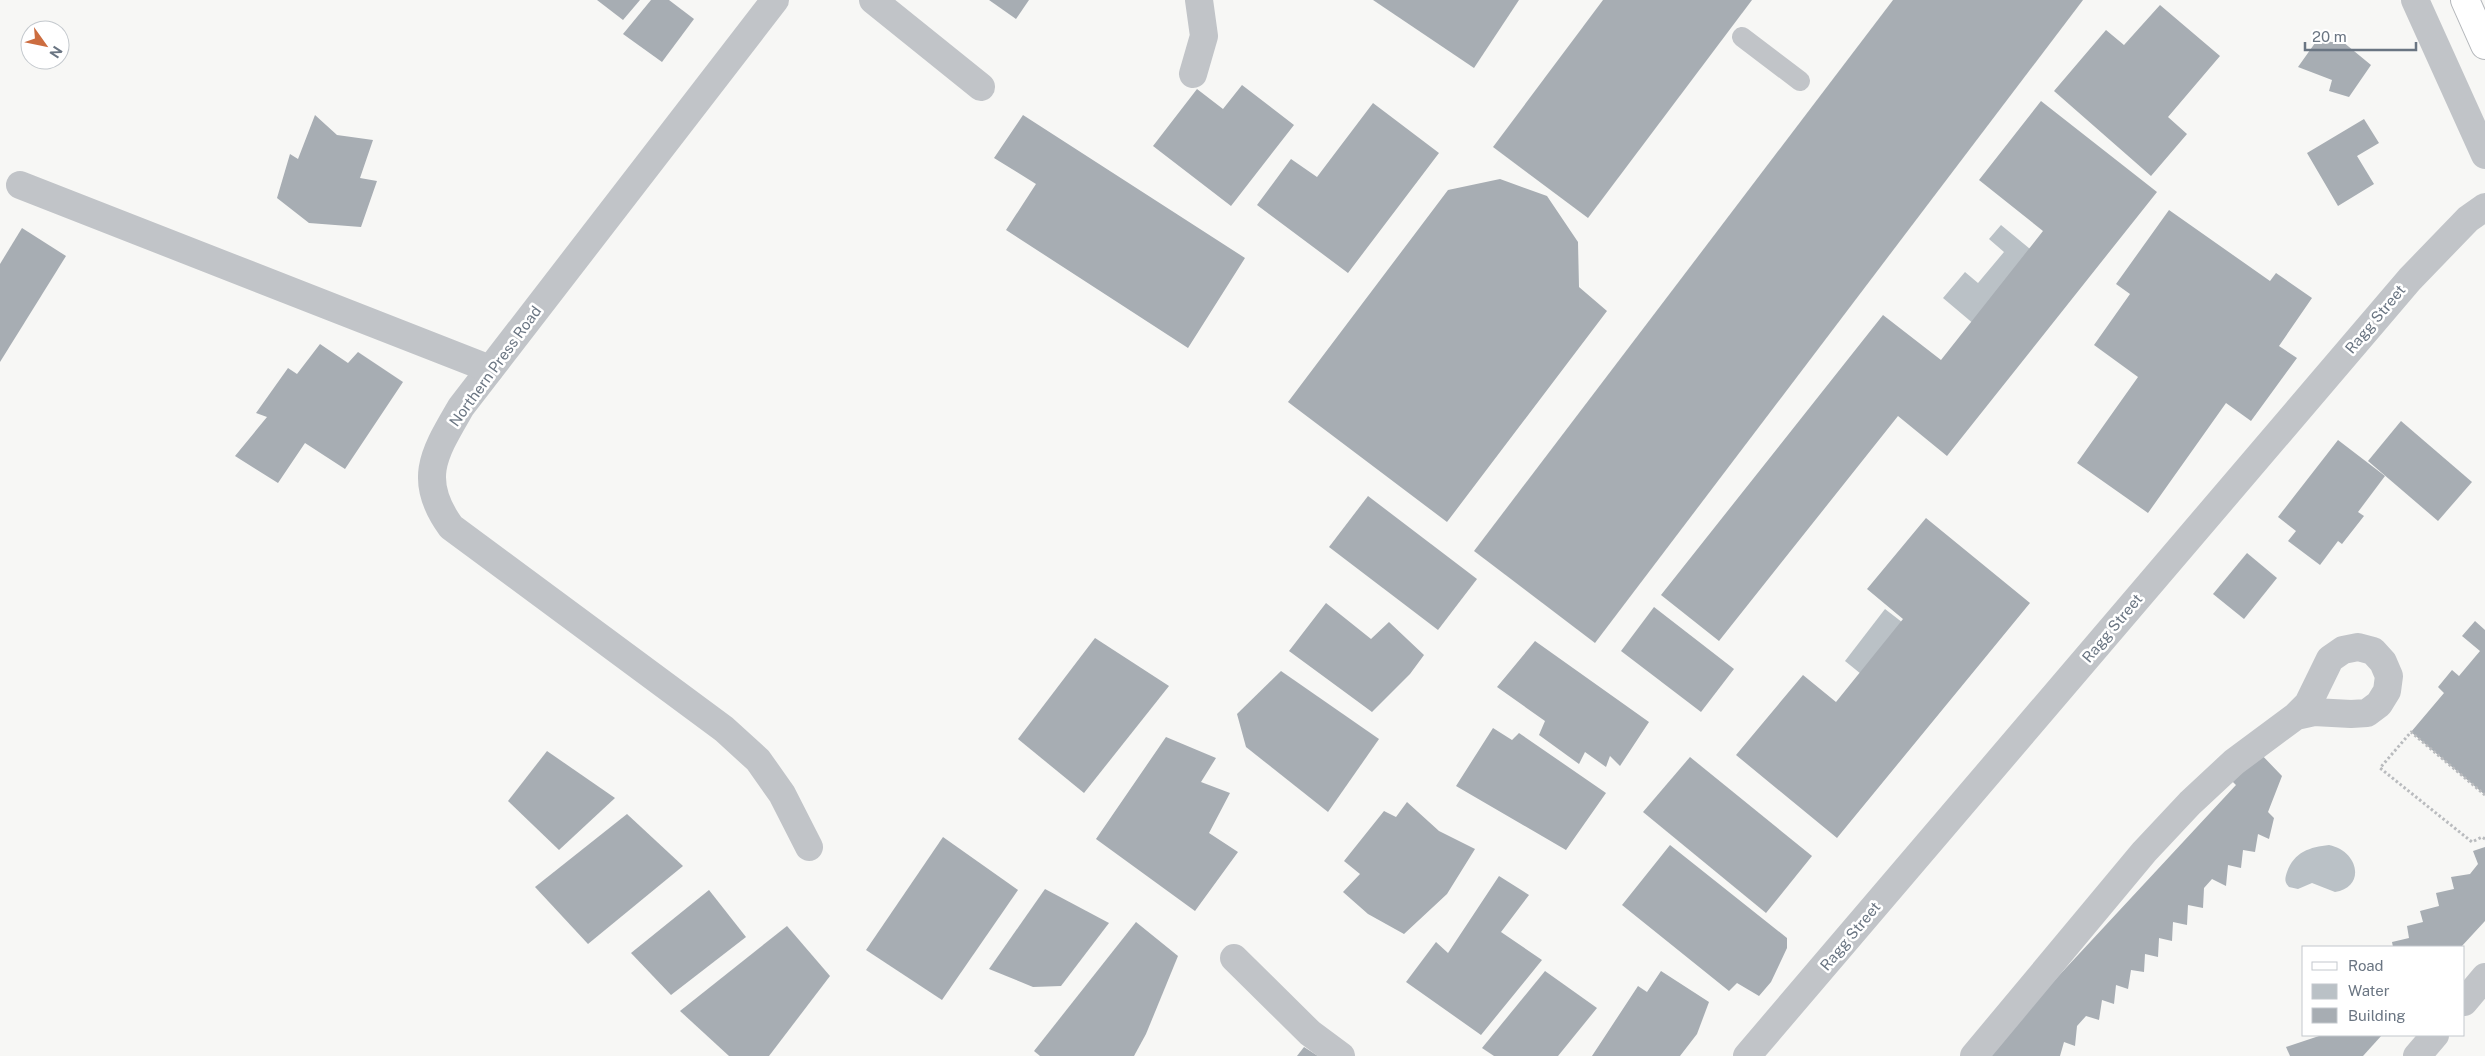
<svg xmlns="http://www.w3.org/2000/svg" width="2485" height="1056" font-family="'Public Sans',sans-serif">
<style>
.water{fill:#bac1c6}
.building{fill:#a7adb3}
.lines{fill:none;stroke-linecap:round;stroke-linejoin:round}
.primary-casing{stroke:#b3b6ba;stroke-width:30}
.path{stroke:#b9bbbe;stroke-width:3;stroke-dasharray:2.5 2.5;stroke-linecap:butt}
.service{stroke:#c1c4c8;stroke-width:20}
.minor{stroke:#c1c4c8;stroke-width:28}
.primary{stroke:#fff;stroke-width:28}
.labels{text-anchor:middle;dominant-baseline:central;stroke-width:5;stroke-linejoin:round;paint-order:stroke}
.street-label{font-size:15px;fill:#6a7582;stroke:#fff}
</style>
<rect width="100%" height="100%" fill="#f7f7f5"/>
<g class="water">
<polygon points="2001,225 2035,253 1975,325 1943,298 1965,272 1978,283 2004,252 1989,239"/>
<polygon points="1885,609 1907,626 1866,678 1845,661"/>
<path d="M2329,845C2359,851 2366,887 2335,892L2312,883L2298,889L2289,887C2284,882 2285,878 2287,872C2294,852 2310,847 2329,845Z"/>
</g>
<g class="building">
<polygon points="597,0 640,0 623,20"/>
<polygon points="651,0 669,0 694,19 662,62 623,34"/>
<polygon points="989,0 1029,0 1016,19"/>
<polygon points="1373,0 1519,0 1474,68"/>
<polygon points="1603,0 1752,0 1588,218 1493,147"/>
<polygon points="1893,0 2083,0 1595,643 1474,551"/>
<polygon points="2160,5 2220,56 2168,117 2187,134 2151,176 2054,91 2106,30 2124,45"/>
<polygon points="2320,36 2331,42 2343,42 2371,65 2349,97 2329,91 2332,80 2298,67"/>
<polygon points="1242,85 1294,125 1231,206 1153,146 1197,89 1223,109"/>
<polygon points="2041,101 2157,192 1947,456 1898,416 1719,641 1661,595 1883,315 1941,360 2043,231 1979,180"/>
<polygon points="1373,103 1439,153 1348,273 1257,205 1291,159 1317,177"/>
<polygon points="315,115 337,135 373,140 360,178 377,181 361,227 309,223 277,198 290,154 298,159"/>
<polygon points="1023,115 1245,258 1188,348 1006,230 1036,184 994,158"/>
<polygon points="2364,119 2379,143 2357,156 2374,184 2338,206 2307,153"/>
<polygon points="1500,179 1547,196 1578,242 1579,287 1607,311 1447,522 1288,402 1448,190"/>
<polygon points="2169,210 2270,281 2276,273 2312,298 2279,346 2297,358 2251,421 2226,403 2148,513 2077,463 2138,377 2094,345 2130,294 2116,284"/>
<polygon points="22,228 66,256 0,362 0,264"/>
<polygon points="320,344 348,363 358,352 403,382 345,469 305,443 278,483 235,456 267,417 256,413 288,368 297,374"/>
<polygon points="2401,421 2472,482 2438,521 2368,461"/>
<polygon points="2338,440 2385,476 2358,512 2364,516 2342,544 2338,541 2320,565 2288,541 2296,531 2278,517"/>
<polygon points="1368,496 1477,579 1438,630 1329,547"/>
<polygon points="1926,518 2030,603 1837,838 1736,755 1803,675 1836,702 1903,619 1867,589"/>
<polygon points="2247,553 2277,578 2244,619 2213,594"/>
<polygon points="1326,603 1371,639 1389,622 1424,655 1410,674 1372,712 1289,651"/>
<polygon points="1654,607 1734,669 1701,712 1621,651"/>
<polygon points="2475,621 2485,630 2485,795 2411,732 2444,693 2438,687 2452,670 2459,676 2480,651 2462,636"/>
<polygon points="1095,638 1169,686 1084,793 1018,739"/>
<polygon points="1535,641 1649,722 1620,766 1610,756 1606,767 1585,752 1579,764 1539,735 1545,721 1497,687"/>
<polygon points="1281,671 1379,739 1328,812 1246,747 1237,714"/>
<polygon points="1493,728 1512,740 1519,733 1606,793 1566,850 1456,786"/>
<polygon points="1166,737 1216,758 1201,782 1230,793 1209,833 1238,852 1195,911 1096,839"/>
<polygon points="2257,750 2282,776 2268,812 2274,818 2269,839 2258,834 2255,852 2243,850 2241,868 2228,865 2226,886 2212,879 2204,888 2203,908 2188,905 2187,925 2173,922 2172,941 2159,938 2158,957 2145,954 2144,972 2131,970 2128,989 2116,985 2114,1004 2102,1000 2099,1020 2086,1016 2077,1026 2075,1046 2064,1042 2060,1056 1984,1056 2236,785 2231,780"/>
<polygon points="547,751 615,798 559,850 508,801"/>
<polygon points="1690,757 1812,856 1766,913 1643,812"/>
<polygon points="1407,802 1439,831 1475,849 1447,894 1404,934 1368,914 1343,892 1360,874 1344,861 1384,811 1396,817"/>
<polygon points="627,814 683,866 588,944 535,887"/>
<polygon points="943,837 1018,890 942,1000 866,950"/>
<polygon points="1670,845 1787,938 1787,948 1771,982 1759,996 1737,983 1729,991 1622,905"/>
<polygon points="2485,847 2485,921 2461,947 2393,947 2392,942 2409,938 2407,926 2423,922 2420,911 2439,906 2436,893 2454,889 2451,877 2470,874 2478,864 2473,851"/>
<polygon points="1499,876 1529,895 1501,932 1542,960 1481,1035 1406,982 1436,942 1448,953"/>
<polygon points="1045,889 1109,923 1061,986 1033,987 989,969"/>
<polygon points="709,890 746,937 671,995 631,953"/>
<polygon points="1136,922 1178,956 1146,1034 1134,1056 1040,1056 1034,1051"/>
<polygon points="787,926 830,976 769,1056 729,1056 680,1011"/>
<polygon points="1545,971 1597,1008 1558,1056 1494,1056 1482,1048"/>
<polygon points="1661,971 1709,1002 1697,1034 1680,1056 1592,1056 1638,986 1647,992"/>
<polygon points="2322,1035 2382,1035 2363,1056 2290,1056 2286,1047"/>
<polygon points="1304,1047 1318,1056 1297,1056"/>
</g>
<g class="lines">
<g class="primary-casing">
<polyline id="primary" points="2465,0 2485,45"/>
</g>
<polyline class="path" points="2485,795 2411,732 2380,768 2472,842 2482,837 2485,839"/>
<polyline class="service" points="1742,37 1800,81"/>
<g class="minor">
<path d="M775,0L461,407C435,452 416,479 451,527L724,729L758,760L782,794L809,847"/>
<polyline points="873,0 981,87"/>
<polyline points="2415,0 2485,155"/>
<polyline points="1193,74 1204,36 1199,0"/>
<polyline points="20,185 490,369"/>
<polyline points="1234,958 1310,1033 1341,1056"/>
<polyline points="2464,1002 2485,977"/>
<polyline points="1747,1056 2410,279 2468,219 2485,207"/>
<polyline points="1974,1056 2144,852 2190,803 2234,762 2296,716 2308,704 2330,659 2343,650 2358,647 2373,651 2383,662 2389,676 2387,691 2379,704 2367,713 2351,714 2314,712 2296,716"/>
<polyline points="2417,1056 2435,1035"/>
</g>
<use href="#primary" class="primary"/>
</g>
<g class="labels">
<g class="street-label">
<text transform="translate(2375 319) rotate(-50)">Ragg Street</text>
<text transform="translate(495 366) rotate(-54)">Northern Press Road</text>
<text transform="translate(2112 628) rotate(-50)">Ragg Street</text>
<text transform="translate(1850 936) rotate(-50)">Ragg Street</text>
</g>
</g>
<rect x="2302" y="946" width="162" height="90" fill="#ffffff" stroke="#c3c8cd"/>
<rect x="2312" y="962" width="25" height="8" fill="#ffffff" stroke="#c3c8cd"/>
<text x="2348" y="971" font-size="15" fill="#6a7582">Road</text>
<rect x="2312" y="984" width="25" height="15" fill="#bac1c6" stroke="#c3c8cd"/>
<text x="2348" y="996" font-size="15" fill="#6a7582">Water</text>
<rect x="2312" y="1008" width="25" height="15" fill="#a7adb3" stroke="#c3c8cd"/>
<text x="2348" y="1021" font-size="15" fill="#6a7582">Building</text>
<g transform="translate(45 45) rotate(123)"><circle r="24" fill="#ffffff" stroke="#c3c8cd"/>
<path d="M0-4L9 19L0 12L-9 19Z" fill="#cc6d40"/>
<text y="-8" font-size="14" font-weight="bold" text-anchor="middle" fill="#6a7582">N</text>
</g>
<path d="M2305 42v8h111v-8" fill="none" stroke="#6a7582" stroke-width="2.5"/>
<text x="2312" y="42" font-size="15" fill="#6a7582" stroke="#ffffff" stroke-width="4" paint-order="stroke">20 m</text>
</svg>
